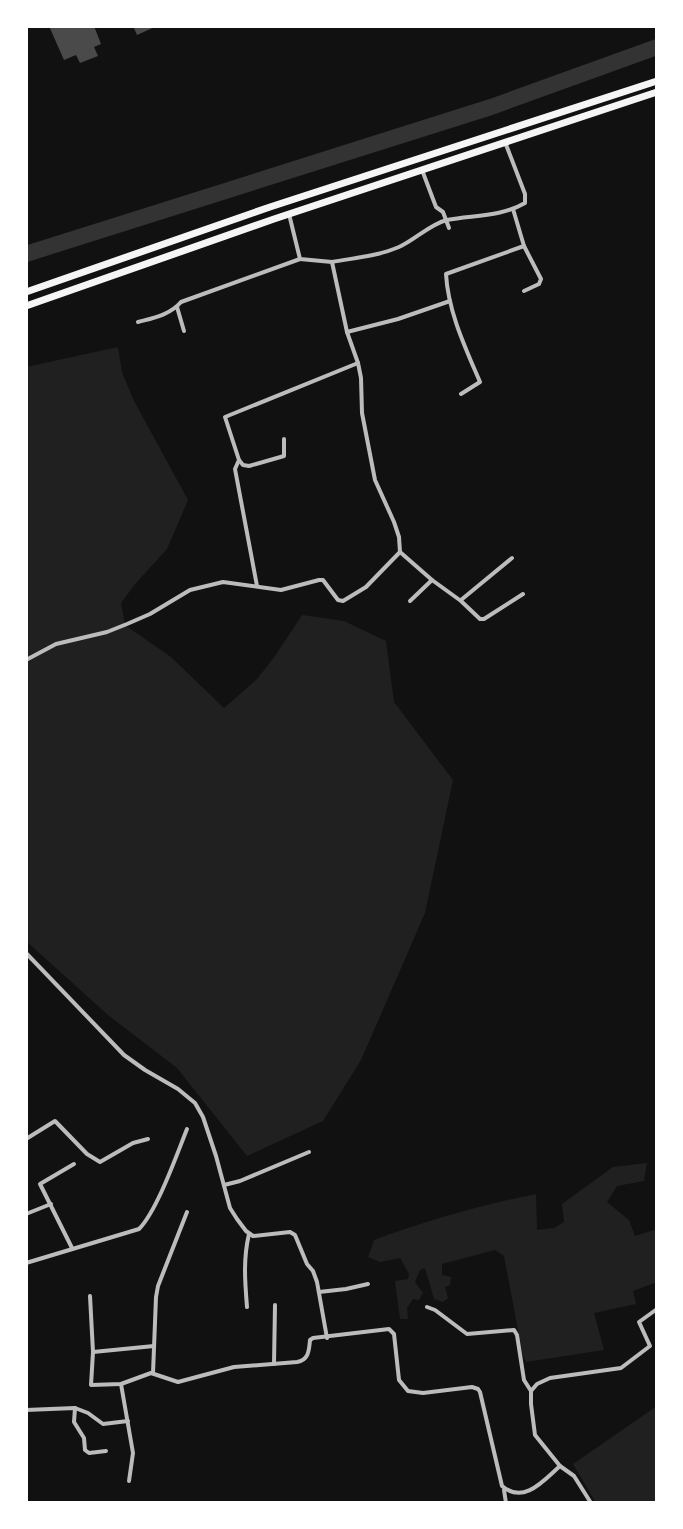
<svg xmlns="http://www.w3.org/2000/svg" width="683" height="1529" font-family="'Open Sans',sans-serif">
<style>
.green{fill:#202020}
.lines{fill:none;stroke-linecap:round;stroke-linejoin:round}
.river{stroke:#333;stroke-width:16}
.building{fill:#4a4a4a}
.minor{stroke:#bcbcbc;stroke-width:4}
.trunk{stroke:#f5f5f5;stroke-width:7}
</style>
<rect width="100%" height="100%" fill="#111"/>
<g class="green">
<polygon points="118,347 122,372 133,399 188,500 167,549 136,583 121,603 125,625 171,657 224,708 257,679 275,656 302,615 344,621 386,641 394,702 453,780 425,913 361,1060 323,1121 247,1156 177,1068 108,1015 26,941 26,367"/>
<path d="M647,1163L644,1181L617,1186L607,1202L629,1220L635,1236L657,1229V1282L633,1291L636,1304L594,1313L604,1350L526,1362L523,1356L504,1256L495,1250L442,1264V1275L451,1277L450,1285L445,1287L448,1298L443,1302L434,1299L425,1268L420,1270L415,1282L423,1293L419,1300L413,1299L407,1308L408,1319H400L395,1281L408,1279L409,1274L400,1258L380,1262L368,1257L374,1240C428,1220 481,1205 536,1194L537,1230L554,1228L564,1222L562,1204L613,1167Z"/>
<polygon points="657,1406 657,1503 596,1503 573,1464"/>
</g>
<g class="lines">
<polyline class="river" points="26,254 491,107 657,47"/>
</g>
<g class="building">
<polygon points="49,26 94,26 101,44 94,47 98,56 80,63 76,55 64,60"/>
<polygon points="133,26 157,26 137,35"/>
</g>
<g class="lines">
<g class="minor">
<polyline points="422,170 436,207 443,212 449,228"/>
<polyline points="513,209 524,246 541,279 539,284 524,291"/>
<polyline points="289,214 300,259 332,262 347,332 358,363 361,378 362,413 375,480 394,522 399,537 400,552 432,580 461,601 480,619 484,619 523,594"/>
<path d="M332,262C354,258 378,256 399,247C415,240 430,224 447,220C474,215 501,217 525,203V194L505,142"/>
<polyline points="177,307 184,331"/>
<path d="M138,322C153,318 170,315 181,302L300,259"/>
<polyline points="347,332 398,319 450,301"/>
<path d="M461,394L480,382C465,347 448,311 446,274L524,246"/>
<polyline points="284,439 284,456 249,466 243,465 239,460 225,417 358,363"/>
<polyline points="239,460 235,469 257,586"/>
<polyline points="461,600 512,558"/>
<polyline points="410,601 432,580"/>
<polyline points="26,660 56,644 107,632 127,624 150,614 190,590 223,582 281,590 319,580 323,580 338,600 343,601 366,587 400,552"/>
<polyline points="26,953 124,1055 145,1070 178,1089 195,1103 203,1117 216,1156 230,1208 237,1219 246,1231 253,1236 290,1232 295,1235 307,1264 313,1271 317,1282 327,1338"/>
<polyline points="26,1139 55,1121 87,1154 100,1162 133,1143 148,1139"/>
<polyline points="224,1185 240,1181 309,1152"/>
<polyline points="26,1214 51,1204"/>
<polyline points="72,1248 40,1184 74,1164"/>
<path d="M26,1263L139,1229C157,1211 177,1154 187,1129"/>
<polyline points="319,1292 346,1289 368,1284"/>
<path d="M90,1296L93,1352L91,1385L121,1384L151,1373L178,1382L234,1367L297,1362C309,1360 309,1350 310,1340L313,1338L389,1329L394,1334L399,1380L408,1391L423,1393L472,1387L478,1389L480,1392L502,1486C524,1505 544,1480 560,1466"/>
<path d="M247,1307C245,1282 243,1259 249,1234"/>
<polyline points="427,1307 435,1310 467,1334 514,1330 517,1335 524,1380 531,1391"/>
<polyline points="93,1352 154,1346"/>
<polyline points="274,1364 275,1305"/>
<polyline points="153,1373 156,1297 158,1286 187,1212"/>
<polyline points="121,1384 133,1453 129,1481"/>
<polyline points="75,1408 74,1422 84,1438 85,1450 89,1453 106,1451"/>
<polyline points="26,1410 75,1408 88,1413 103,1424 128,1421"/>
<polyline points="504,1490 506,1503"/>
<polyline points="591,1503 574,1476 560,1466 535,1435 531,1404 531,1391 537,1384 550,1378 621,1368 650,1346 639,1322 657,1309"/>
</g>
<g class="trunk">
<polyline points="26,292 270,207 657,81"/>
<polyline points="26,306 274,219 657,92"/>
</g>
</g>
<rect width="683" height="1529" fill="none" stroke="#ffffff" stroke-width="56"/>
</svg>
